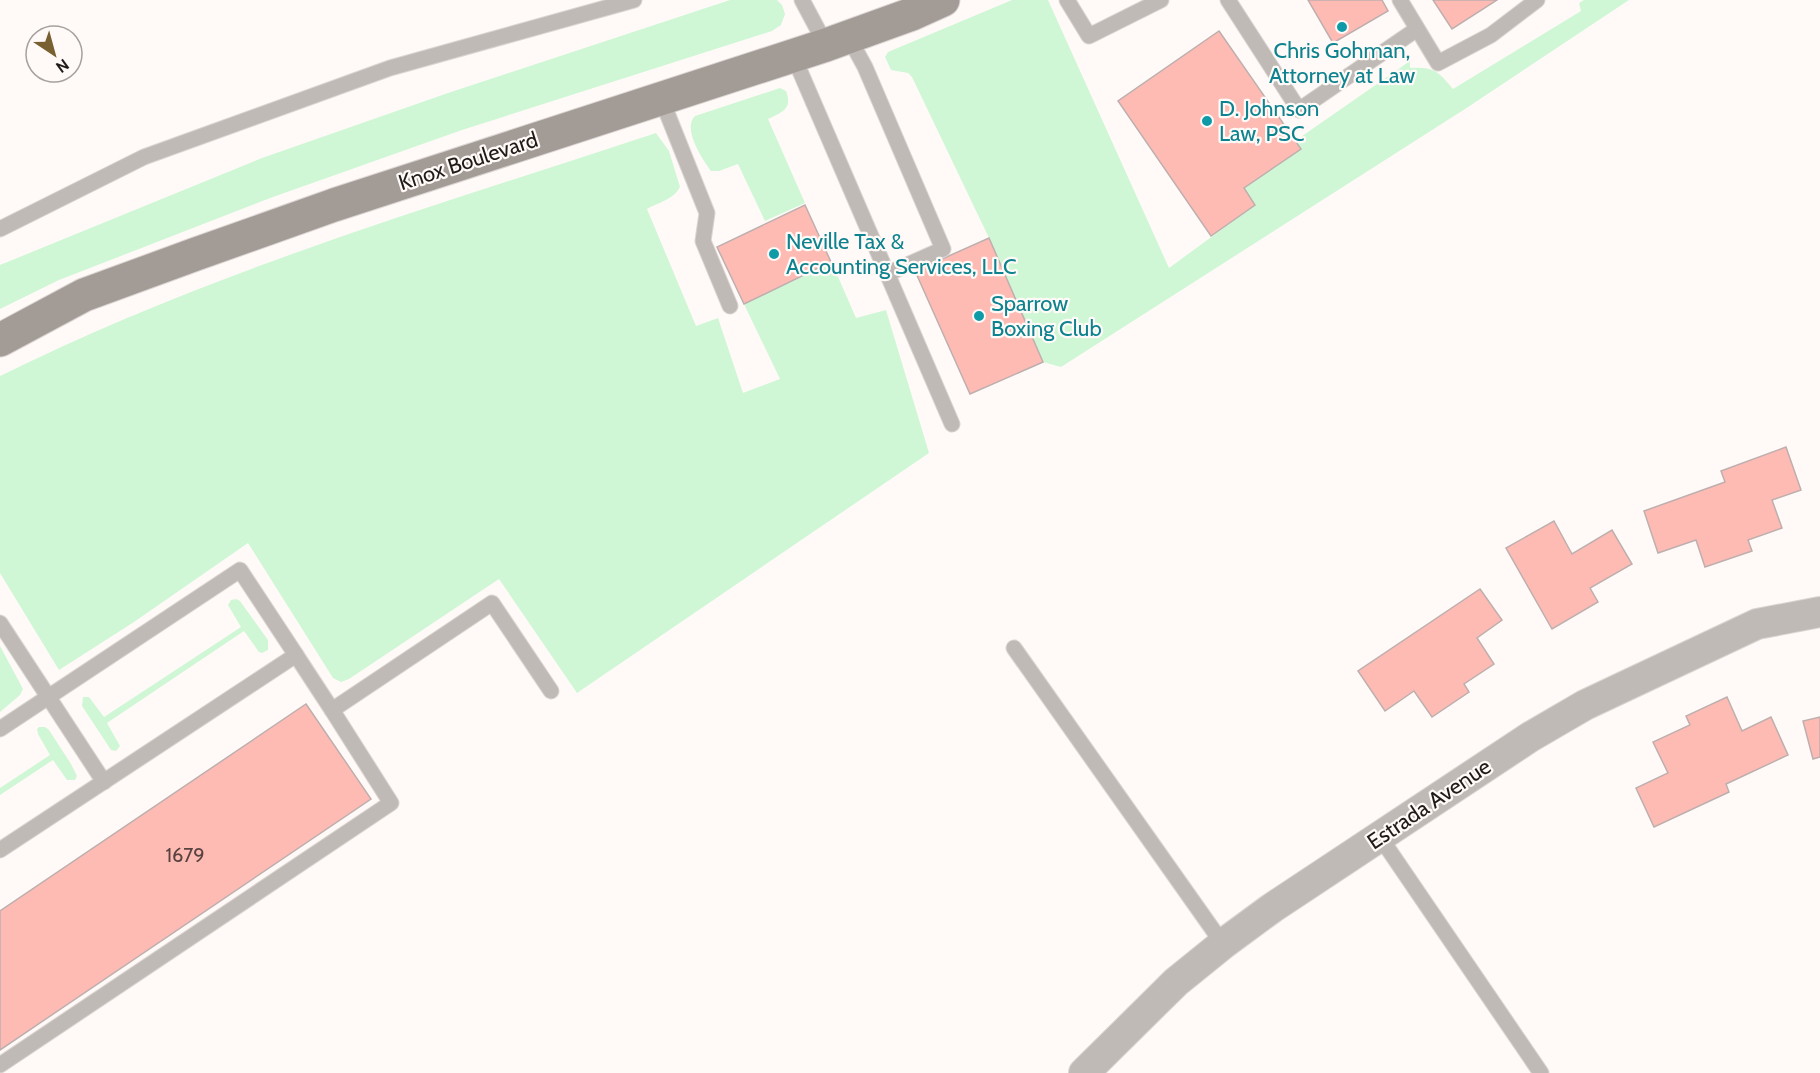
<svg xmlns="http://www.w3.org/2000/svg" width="1820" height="1073" font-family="Cabin,sans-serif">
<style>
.green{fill:#cff7d5}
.building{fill:#febbb4;stroke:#beafae;stroke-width:1.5}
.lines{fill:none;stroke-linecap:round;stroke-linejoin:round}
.lane-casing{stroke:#dbd6d3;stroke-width:17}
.street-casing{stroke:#dbd6d3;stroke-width:32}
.secondary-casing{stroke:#dbd6d3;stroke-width:35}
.lane{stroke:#c0bab7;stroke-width:15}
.street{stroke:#c0bab7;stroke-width:30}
.secondary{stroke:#a39b96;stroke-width:33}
.culture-dot{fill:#0f9aa8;stroke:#fffaf7;stroke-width:2}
.labels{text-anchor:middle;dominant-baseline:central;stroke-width:4.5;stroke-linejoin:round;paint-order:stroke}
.number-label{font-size:20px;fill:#584340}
.culture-label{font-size:22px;fill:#0d838f;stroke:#fffaf7;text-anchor:start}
.street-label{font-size:22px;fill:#201b19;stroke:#fffaf7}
</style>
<rect width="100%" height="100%" fill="#fffaf7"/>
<g class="green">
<polygon points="730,0 777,0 782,5 785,14 781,25 772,31 462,130 273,197 59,280 0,309 0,265 262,158 448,93"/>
<path d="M1012,0H1048L1169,268L1255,205L1244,188L1300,148L1295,141L1410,61V68C1434,67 1438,71 1453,89L1581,11L1579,3L1584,0H1629L1465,109L1061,367L1043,362L989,238L912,77L908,73L891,70L885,57L888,52Z"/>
<path d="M780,88L786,91C793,109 782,112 768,119L805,203L765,221L738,164L719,171H711C702,159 682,128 695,116Z"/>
<path d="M656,133L669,151L680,187C673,200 659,202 647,209L696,326L718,318L743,393L780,379L744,304L832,263L856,318L886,310L929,453L577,693L499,579L349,679L341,682L333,678L248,543L134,622L59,670L0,573V376C209,272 435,206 656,133Z"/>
<polygon points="236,599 240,601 268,640 268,650 262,653 259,652 244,631 107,723 120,746 116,751 111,750 82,706 83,697 89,697 104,717 241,627 228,605 231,600"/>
<polygon points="0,646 23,689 20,695 0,712"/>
<polygon points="39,727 45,727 49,730 71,764 77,776 75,780 67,780 53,760 0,795 0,788 50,755 38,734 37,729"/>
</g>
<g class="building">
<polygon points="1308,0 1382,0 1388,11 1333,43"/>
<polygon points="1433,0 1497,0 1452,29"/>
<polygon points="1219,31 1301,149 1244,188 1255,205 1211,236 1118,101"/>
<polygon points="805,205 831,262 744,304 717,247"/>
<polygon points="989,238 1043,362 970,394 915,271"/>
<polygon points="1786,447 1801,490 1772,500 1782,528 1748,540 1752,551 1705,567 1696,540 1658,553 1644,511 1725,482 1721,471"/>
<polygon points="1554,521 1572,554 1612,530 1632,564 1590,588 1598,602 1552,629 1506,548"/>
<polygon points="1480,589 1502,620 1477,638 1494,664 1464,684 1469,692 1432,717 1414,691 1385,711 1358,671"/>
<polygon points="1727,697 1742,731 1771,717 1788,755 1726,784 1729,792 1654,827 1636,788 1668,773 1653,742 1690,725 1686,716"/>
<polygon points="306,704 371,799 0,1050 0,911"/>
<polygon points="1820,717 1820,757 1813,759 1803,721"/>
</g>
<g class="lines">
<g class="lane-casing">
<g id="lane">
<polyline points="802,0 826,45"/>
<polyline points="1067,0 1089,36 1161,0"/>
<polyline points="1228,0 1299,110 1417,29"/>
<polyline points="1400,0 1438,63 1491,35 1537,0"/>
<polyline points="848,36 865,67 943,249 887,274"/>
<polyline points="793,55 952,424"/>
<polyline points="661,98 707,213 703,241 730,306"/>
<polyline points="0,229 144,157 390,68 634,0"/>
<polyline points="0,623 104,782"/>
<polyline points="1014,648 1223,944"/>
<polyline points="296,655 332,710 492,603 551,691"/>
<polyline points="0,729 240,570 296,655 0,850"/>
<polyline points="1380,837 1541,1073"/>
<polyline points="0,1065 391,803 332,710"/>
</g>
</g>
<g class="street-casing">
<polyline id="street" points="1084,1073 1176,982 1223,944 1272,908 1530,737 1585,705 1757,624 1820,612"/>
</g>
<g class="secondary-casing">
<polyline id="secondary" points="0,340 84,295 196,254 334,205 826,45 912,14 943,0"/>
</g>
<use href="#lane" class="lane"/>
<use href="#street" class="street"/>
<use href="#secondary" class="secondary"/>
</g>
<g class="culture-dot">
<circle cx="1342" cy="27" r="6"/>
<circle cx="1207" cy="121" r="6"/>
<circle cx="774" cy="254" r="6"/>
<circle cx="979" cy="316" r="6"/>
</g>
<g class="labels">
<g class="number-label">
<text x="185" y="855">1679</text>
</g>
<g class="culture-label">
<text x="1342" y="50" text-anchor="middle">Chris Gohman,<tspan x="1342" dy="25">Attorney at Law</tspan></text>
<text x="1219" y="108">D. Johnson<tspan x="1219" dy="25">Law, PSC</tspan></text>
<text x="786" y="241">Neville Tax &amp;<tspan x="786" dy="25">Accounting Services, LLC</tspan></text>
<text x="991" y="303">Sparrow<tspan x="991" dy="25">Boxing Club</tspan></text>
</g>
<g class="street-label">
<text transform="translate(468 161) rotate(-18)">Knox Boulevard</text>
<text transform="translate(1429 804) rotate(-34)">Estrada Avenue</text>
</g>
</g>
<g transform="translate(54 54) rotate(144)"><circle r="28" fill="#fffaf7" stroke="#a6a19e" stroke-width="1.5"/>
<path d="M0-4.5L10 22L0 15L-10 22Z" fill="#786031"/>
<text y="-9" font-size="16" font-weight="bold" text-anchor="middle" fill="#201b19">N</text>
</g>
</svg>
